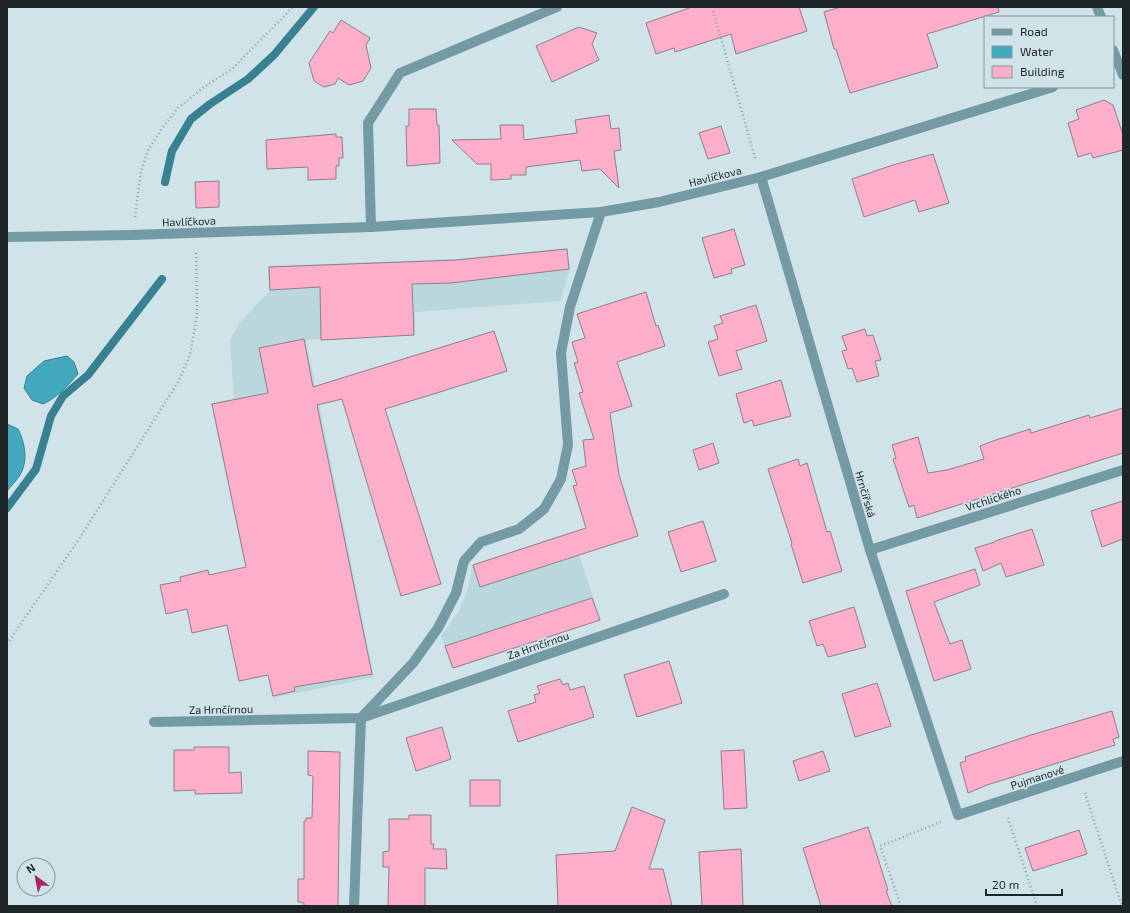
<svg xmlns="http://www.w3.org/2000/svg" width="1130" height="913" font-family="'Exo 2',sans-serif">
<style>
.built{fill:#b9d7dd}
.water{fill:#42a9bf;stroke:#378191}
.lines{fill:none;stroke-linecap:round;stroke-linejoin:round}
.stream{stroke:#378191;stroke-width:8}
.building{fill:#fdaeca;stroke:#907f85}
.path{stroke:#91a1a6;stroke-width:2.5;stroke-dasharray:1 3;stroke-linecap:butt}
.minor{stroke:#749aa4;stroke-width:10}
.labels{text-anchor:middle;dominant-baseline:central;stroke-width:3.5;stroke-linejoin:round;paint-order:stroke}
.street-label{font-size:11px;fill:#1d2527;stroke:#cfe3e9}
</style>
<rect width="100%" height="100%" fill="#cfe3e9"/>
<g class="built">
<polygon points="567,248 570,270 560,301 415,312 415,335 306,340 374,677 273,698 211,403 234,399 230,341 240,322 269,292 268,266 453,259"/>
<polygon points="571,532 601,620 452,669 441,636 459,611 469,586 472,565"/>
</g>
<g class="water">
<path d="M67,356L74,362L78,374C67,386 58,397 43,404L32,400L24,388L27,376L44,361Z"/>
<path d="M7,424L18,429C24,441 28,457 22,471C19,478 12,485 7,491Z"/>
</g>
<g class="lines">
<g class="stream">
<polyline points="165,182 172,151 191,119 210,104 248,79 274,55 314,7"/>
<polyline points="7,508 36,469 51,416 63,396 88,375 162,279"/>
</g>
</g>
<g class="building">
<polygon points="692,7 799,7 807,31 736,54 731,34 675,52 674,48 656,54 646,23"/>
<polygon points="841,7 998,7 999,12 927,34 938,67 850,93 836,49 834,49 824,12"/>
<polygon points="341,20 370,38 366,45 371,68 363,81 349,85 338,78 335,84 324,87 314,81 309,63 330,31 333,33"/>
<polygon points="579,27 597,33 592,44 599,60 552,82 536,46"/>
<polygon points="1104,100 1113,105 1123,135 1123,150 1093,158 1091,153 1078,157 1068,123 1079,119 1076,110"/>
<polygon points="409,109 436,109 437,125 439,125 440,163 407,166 406,126 409,126"/>
<polygon points="609,115 611,129 619,128 621,150 614,151 619,188 600,169 582,171 580,160 526,167 526,175 511,175 511,179 491,180 491,164 477,164 452,140 501,139 500,125 523,125 524,140 577,133 575,120"/>
<polygon points="721,126 730,153 708,159 699,133"/>
<polygon points="336,134 336,137 342,137 343,158 339,158 339,166 336,166 336,179 308,180 308,167 267,169 266,140"/>
<polygon points="933,154 949,203 919,212 915,200 864,217 852,179 893,165"/>
<polygon points="219,181 219,207 196,208 195,182"/>
<polygon points="734,229 745,265 731,269 732,273 714,278 702,238"/>
<polygon points="567,249 569,269 451,283 412,284 414,335 321,340 320,287 270,290 269,267 457,260"/>
<polygon points="646,292 656,326 658,325 665,346 617,362 632,406 610,413 619,475 638,536 480,587 473,565 586,528 573,486 577,485 572,470 586,466 583,440 594,439 579,393 583,392 574,363 578,362 572,342 585,338 577,314"/>
<polygon points="756,305 767,341 736,351 742,369 719,376 708,342 718,339 714,326 723,323 720,316"/>
<polygon points="865,329 867,336 873,335 881,360 875,361 879,376 857,382 852,368 848,369 842,351 847,350 842,336"/>
<polygon points="494,331 507,371 385,409 441,584 401,596 342,399 317,405 372,674 294,687 295,691 273,696 268,675 239,681 227,625 192,633 187,609 166,614 160,585 181,581 180,577 208,570 209,575 246,567 212,404 268,393 259,348 304,339 313,387"/>
<polygon points="781,380 791,416 754,426 752,420 744,423 736,394"/>
<polygon points="1123,408 1123,453 917,518 914,505 909,507 893,459 896,458 892,445 918,437 928,473 947,470 984,459 980,446 993,441 1030,429 1031,433 1089,415 1090,418"/>
<polygon points="713,443 719,463 699,470 693,450"/>
<polygon points="798,459 800,466 807,463 827,532 830,531 842,571 803,583 791,544 792,543 768,469"/>
<polygon points="1123,501 1123,539 1102,547 1091,511"/>
<polygon points="703,521 716,561 681,572 668,532"/>
<polygon points="1032,529 1044,565 1006,577 1001,563 983,571 975,548 995,542 995,541"/>
<polygon points="975,569 980,585 934,602 950,644 962,640 971,669 934,681 906,591"/>
<polygon points="592,598 600,620 453,668 445,646"/>
<polygon points="854,607 866,647 828,657 823,644 817,646 809,621"/>
<polygon points="669,661 682,703 637,717 624,675"/>
<polygon points="560,679 563,685 568,683 570,690 584,686 594,717 518,742 508,711 536,702 534,695 540,693 537,686"/>
<polygon points="877,683 891,726 855,737 842,694"/>
<polygon points="1112,711 1119,737 1113,739 1115,745 987,785 968,793 960,763 966,761 965,757 1031,735"/>
<polygon points="442,727 451,759 416,771 406,738"/>
<polygon points="194,747 229,747 229,773 241,772 242,793 195,794 195,790 174,791 174,750 194,750"/>
<polygon points="744,750 747,808 724,809 721,751"/>
<polygon points="308,751 340,752 338,906 304,906 304,903 298,902 298,879 304,879 304,821 306,821 306,818 312,818 313,776 308,775"/>
<polygon points="823,751 830,771 799,781 793,761"/>
<rect x="470" y="780" width="30" height="26"/>
<polygon points="632,807 665,820 649,869 663,869 672,906 558,906 556,855 615,851"/>
<polygon points="409,815 431,815 431,844 434,844 433,849 446,849 447,869 425,868 425,906 388,906 389,867 383,867 383,852 389,851 389,819 409,819"/>
<polygon points="868,827 888,890 886,891 892,906 821,906 803,848"/>
<polygon points="1079,830 1087,854 1033,871 1025,848"/>
<polygon points="741,849 743,906 702,906 699,852"/>
</g>
<g class="lines">
<g class="path">
<polyline points="712,7 756,161"/>
<polyline points="135,217 141,171 148,150 163,127 178,108 204,87 232,69 293,7"/>
<polyline points="7,644 79,539 178,382 190,355 197,315 196,250"/>
<polyline points="1085,793 1122,906"/>
<polyline points="1008,818 1037,906"/>
<polyline points="901,906 880,846 941,822"/>
</g>
<g class="minor">
<polyline points="1097,7 1101,17"/>
<polyline points="1113,50 1123,75"/>
<polyline points="761,177 870,550 958,815 1123,761"/>
<polyline points="371,227 368,123 400,73 557,7"/>
<polyline points="7,237 132,235 371,227 601,212 659,202 761,177 1053,87"/>
<polyline points="870,550 1123,470"/>
<polyline points="154,722 361,718 724,594"/>
<polyline points="354,906 361,718 413,663 438,628 456,593 464,561 481,542 519,529 544,509 561,479 568,445 561,353 570,307 601,212"/>
</g>
</g>
<g class="labels">
<g class="street-label">
<text transform="translate(715 176) rotate(-14)">Havlíčkova</text>
<text transform="translate(189 221) rotate(-2)">Havlíčkova</text>
<text transform="translate(866 494) rotate(74)">Hrnčířská</text>
<text transform="translate(993 498) rotate(-18)">Vrchlického</text>
<text transform="translate(538 645) rotate(-19)">Za Hrnčírnou</text>
<text transform="translate(221 709) rotate(-1)">Za Hrnčírnou</text>
<text transform="translate(1037 777) rotate(-18)">Pujmanové</text>
</g>
</g>
<rect width="1130" height="913" fill="none" stroke="#1d2527" stroke-width="16"/>
<rect x="984" y="16" width="130" height="72" fill="#cfe3e9" stroke="#88979b"/>
<rect x="992" y="29" width="20" height="6" fill="#749aa4" stroke="#88979b"/>
<text x="1020" y="36" font-size="12" fill="#1d2527">Road</text>
<rect x="992" y="46" width="20" height="12" fill="#42a9bf" stroke="#88979b"/>
<text x="1020" y="56" font-size="12" fill="#1d2527">Water</text>
<rect x="992" y="66" width="20" height="12" fill="#fdaeca" stroke="#88979b"/>
<text x="1020" y="76" font-size="12" fill="#1d2527">Building</text>
<g transform="translate(36 877) rotate(328)"><circle r="19" fill="#cfe3e9" stroke="#88979b"/>
<path d="M0-3L7 15L0 10L-7 15Z" fill="#ac2366"/>
<text y="-6" font-size="11" font-weight="bold" text-anchor="middle" fill="#1d2527">N</text>
</g>
<path d="M986 889v6h76v-6" fill="none" stroke="#1d2527" stroke-width="2"/>
<text x="992" y="889" font-size="12" fill="#1d2527" stroke="#cfe3e9" stroke-width="3" paint-order="stroke">20 m</text>
</svg>
